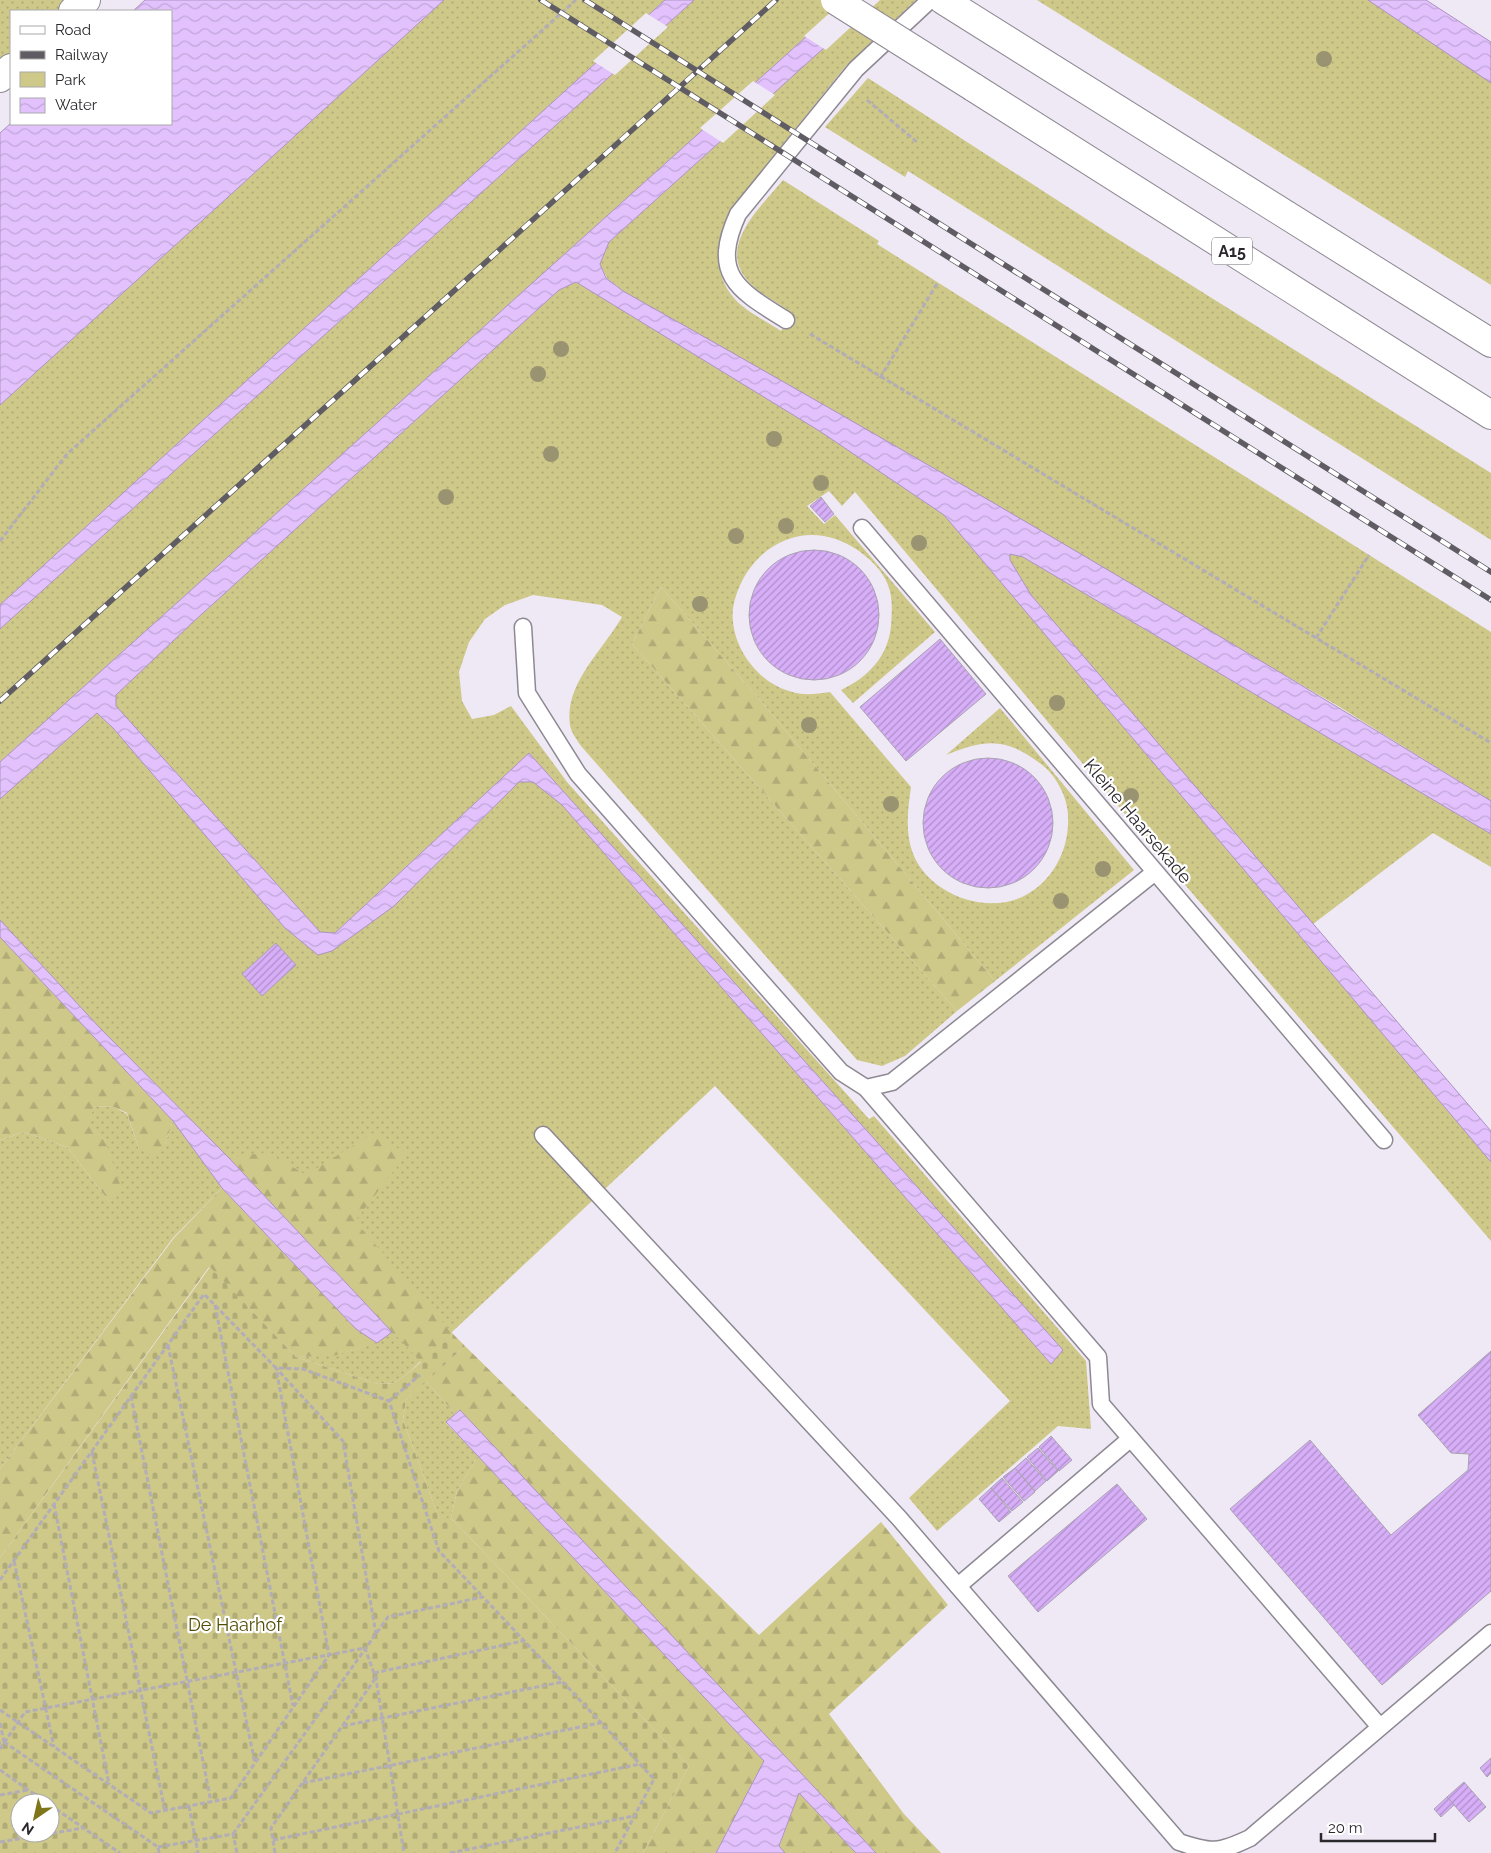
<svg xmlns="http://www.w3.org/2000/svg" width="1491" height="1853" font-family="Raleway,sans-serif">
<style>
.green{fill:url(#green-dots)}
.forest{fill:url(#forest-firs)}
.cemetery{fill:url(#cemetery-stones);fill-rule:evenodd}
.water{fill:url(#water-waves);stroke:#ab93bf}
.pier{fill:#efe9f5}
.building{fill:url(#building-hatch);stroke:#a9a3af}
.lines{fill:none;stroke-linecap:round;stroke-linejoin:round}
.service-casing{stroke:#8e8893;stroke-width:19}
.minor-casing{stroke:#8e8893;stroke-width:30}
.motorway-casing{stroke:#8e8893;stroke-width:30}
.path{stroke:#b2adb7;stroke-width:3;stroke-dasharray:5 2.5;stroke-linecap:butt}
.service{stroke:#fff;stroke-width:16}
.minor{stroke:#fff;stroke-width:28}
.motorway{stroke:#fff;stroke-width:28}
.rail-casing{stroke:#605c63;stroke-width:5.5}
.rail{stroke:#fff;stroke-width:4;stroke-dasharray:11;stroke-linecap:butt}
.motorway-bridge-casing{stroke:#8e8893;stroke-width:30;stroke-linecap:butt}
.motorway-bridge{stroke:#fff;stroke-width:28}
.tree{fill:#999371}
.labels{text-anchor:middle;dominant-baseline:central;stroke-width:4.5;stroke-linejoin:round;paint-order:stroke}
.shield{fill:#fff;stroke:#6b686c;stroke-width:1}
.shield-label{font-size:16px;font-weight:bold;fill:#2b282d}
.street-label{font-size:18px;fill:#2b282d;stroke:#fff}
.park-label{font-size:18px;fill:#524c05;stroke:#fff}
</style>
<defs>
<pattern id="green-dots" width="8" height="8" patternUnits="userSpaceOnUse" patternTransform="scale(1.25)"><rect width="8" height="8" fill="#cec889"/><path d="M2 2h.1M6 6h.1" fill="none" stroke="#b1ac77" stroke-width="1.8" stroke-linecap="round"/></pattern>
<pattern id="forest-firs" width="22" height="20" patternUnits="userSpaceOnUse" patternTransform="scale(1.25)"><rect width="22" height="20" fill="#cec889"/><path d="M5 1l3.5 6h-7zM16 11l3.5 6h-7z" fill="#b1ac77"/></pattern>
<pattern id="cemetery-stones" width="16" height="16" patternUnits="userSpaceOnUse" patternTransform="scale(1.25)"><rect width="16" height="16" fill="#cec889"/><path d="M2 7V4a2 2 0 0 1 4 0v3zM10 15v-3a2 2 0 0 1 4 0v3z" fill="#b1ac77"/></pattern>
<pattern id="water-waves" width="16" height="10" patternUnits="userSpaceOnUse" patternTransform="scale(1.25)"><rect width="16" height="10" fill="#e2c1fd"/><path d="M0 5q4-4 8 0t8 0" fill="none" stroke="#c2a6d9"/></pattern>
<pattern id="building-hatch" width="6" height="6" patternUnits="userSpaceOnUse" patternTransform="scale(1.25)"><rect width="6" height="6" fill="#d7aef8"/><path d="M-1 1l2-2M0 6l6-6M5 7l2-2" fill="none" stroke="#af8ec9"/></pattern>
</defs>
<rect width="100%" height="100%" fill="#efe9f5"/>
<g class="green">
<polygon points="0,0 73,0 60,11 11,11 11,55 0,65"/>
<polygon points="444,0 665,0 0,605 0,405"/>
<polygon points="694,0 847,0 0,762 0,629"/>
<path d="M877,0H916L845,67L730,210C717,238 711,272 734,298C745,311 766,321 781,331L792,313C779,303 763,296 751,284C714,249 760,208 783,180L879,241L877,244L1491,632V801L1338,706L623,291L607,278L600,264L609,242Z"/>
<polygon points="1037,0 1411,0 1491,55 1491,285"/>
<polygon points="868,78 1108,233 1491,473 1491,540 908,171 905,177 825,127"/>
<path d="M576,282L821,432L944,515L1491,1162V1241L1156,851L855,492L842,506L829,491L807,506L824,524L835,515L935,632L853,703L841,690C868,677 888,657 891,626C892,612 893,598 888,585C883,571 870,559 859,551C809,515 751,543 735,599C724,636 753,681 789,691C803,696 816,694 830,692L911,787C908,808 905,830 912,851C926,892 982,915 1022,897C1053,883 1070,848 1068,816C1068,798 1056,775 1041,764C1005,737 986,739 946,755L1000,708L1134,870L995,981L759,699L661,587L632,644L957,1011L905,1056L882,1066L857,1060L581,746C577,740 571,732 570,725C564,684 603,650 622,617L602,605L533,595L505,605L485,619L469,642L459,672L462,701L472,719L494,715L511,706L567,782L869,1119L874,1116L1086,1361L1091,1429L1058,1426L937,1531L909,1498L1010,1401L715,1086L406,1375L394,1383L378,1384L296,1357C331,1356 363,1352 392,1332L229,1158L99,1027L0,920V799L96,712L113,728L285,928L318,955L394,906L519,782L533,781L562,805L1051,1364L1063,1350L529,753L335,933L320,932L116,706V695L192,623L559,290Z"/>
<polygon points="1010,553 1023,557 1491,834 1491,867 1433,833 1313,924 1031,595 1010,560"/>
<polygon points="95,1106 114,1107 127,1114 139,1149 165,1144 173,1121 222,1188 173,1238 0,1469 0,1140 24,1132 67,1147 109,1201 105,1140 86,1124"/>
<polygon points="426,1381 455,1414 446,1423 478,1456 457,1491 451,1518 439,1518 403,1420 406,1400"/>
</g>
<g class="forest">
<polygon points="661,587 759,699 995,981 957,1011 632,644"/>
<polygon points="0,937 173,1121 165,1144 153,1154 139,1149 127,1113 114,1107 95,1106 87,1124 105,1140 122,1190 109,1201 67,1147 24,1132 0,1140"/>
<polygon points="373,1133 407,1154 355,1221 453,1334 422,1363 229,1158 268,1152 306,1175"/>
<polygon points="222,1188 356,1329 377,1343 333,1356 296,1357 209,1267 0,1558 0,1469 174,1238"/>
<polygon points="465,1346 759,1635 881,1522 948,1605 829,1714 904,1814 941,1853 876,1853 459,1410 455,1414 426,1381"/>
<polygon points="478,1456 764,1761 716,1853 643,1853 689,1766 451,1518 457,1491"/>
<polygon points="799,1793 856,1853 785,1853 779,1847"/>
</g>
<path class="cemetery" d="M210,1267L296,1357L378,1384L394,1383L406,1375L453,1334L465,1346L406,1400L403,1420L439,1518H451L689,1766L643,1853H0V1558ZM20,1803H50V1833H20Z"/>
<g class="water">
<polygon points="145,0 444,0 0,405 0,133 11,123 171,124 171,11 133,11"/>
<polygon points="665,0 694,0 0,629 0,605"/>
<path d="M847,0H877L609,242L600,264L606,278L623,291C915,455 1206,625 1491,801V834L1023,557L1010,554V560L1031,595L1491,1131V1162L944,515L821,432L576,282L559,290L192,623L116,695V706L320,932L335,933L529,753L1063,1350L1051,1364L562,805L533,782H519L394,906L332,951L318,955L285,928L113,728L97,713L0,799V762Z"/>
<polygon points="1368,0 1426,0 1491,42 1491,83"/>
<polygon points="0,920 99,1027 229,1158 392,1332 377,1343 356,1329 222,1188 173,1121 0,937"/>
<polygon points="460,1410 876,1853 856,1853 799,1793 779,1846 785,1853 716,1853 764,1761 446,1422"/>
</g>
<g class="pier">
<polygon points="844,0 880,0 826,50 804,36"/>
<polygon points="646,13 668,27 615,75 593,61"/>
<polygon points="753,81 775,95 723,143 700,128"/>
</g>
<g class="building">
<polygon points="821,497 834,514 825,522 810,506"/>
<circle cx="814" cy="615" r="65"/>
<polygon points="940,639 986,694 906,761 860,707"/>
<circle cx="988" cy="823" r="65"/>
<polygon points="276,943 296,965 262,996 242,974"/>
<polygon points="1491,1351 1491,1591 1382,1685 1230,1509 1310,1440 1391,1535 1468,1470 1469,1454 1451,1453 1418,1415"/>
<polygon points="1051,1436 1072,1460 1059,1471 1039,1447"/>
<polygon points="1038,1448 1058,1471 1047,1481 1027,1457"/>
<polygon points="1026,1458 1046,1481 1035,1491 1015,1468"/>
<polygon points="1015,1468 1035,1492 1024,1501 1003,1477"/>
<polygon points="1002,1478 1023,1502 1012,1511 991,1488"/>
<polygon points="1117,1484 1147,1519 1038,1612 1008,1576"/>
<polygon points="991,1488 1011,1512 999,1522 979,1499"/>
<polygon points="1491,1758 1491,1773 1487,1777 1480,1768"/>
<polygon points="1464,1782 1486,1807 1469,1822 1447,1797"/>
<polygon points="1447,1797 1454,1805 1441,1817 1434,1809"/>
</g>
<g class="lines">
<g class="service-casing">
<g id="service">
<path d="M786,320C738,290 710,275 738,214L856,69L930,0"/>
<polyline points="862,528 1384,1140"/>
<polyline points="523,627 527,693 578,774 841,1072 866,1088 892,1082 1155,872"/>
<polyline points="866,1088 1098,1357 1101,1404 1380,1727"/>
<path d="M543,1135L899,1518L1179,1842C1212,1853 1218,1853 1250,1838L1491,1633"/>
<polyline points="958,1586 1130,1439"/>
</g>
</g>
<g class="minor-casing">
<g id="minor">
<polyline points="73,11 86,0"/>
<polyline points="0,78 11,68"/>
</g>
</g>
<g class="motorway-casing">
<g id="motorway">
<polyline points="943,0 1491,343"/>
<polyline points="973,87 1491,415"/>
</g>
</g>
<g class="path">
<polyline points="867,100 917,142"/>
<polyline points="810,334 1491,743"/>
<polyline points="880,378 938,282"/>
<polyline points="0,541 67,454 576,0"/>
<polyline points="1316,638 1369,555"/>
<polyline points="215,1305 293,1706"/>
<polyline points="168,1345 255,1763"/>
<polyline points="131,1396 211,1802"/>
<polyline points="389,1401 420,1375"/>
<polyline points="92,1452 165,1811"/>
<polyline points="54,1504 109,1784"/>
<polyline points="14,1561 54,1747"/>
<polyline points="0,1580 204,1294 276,1368 303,1369 389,1401 439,1551 483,1597"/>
<polyline points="374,1673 523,1641"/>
<polyline points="0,1710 151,1813 231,1798 329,1655 276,1368 343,1441 376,1634"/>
<polyline points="0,1723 4,1742 0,1743"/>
<polyline points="343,1726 562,1682"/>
<polyline points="4,1742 158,1847 159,1853"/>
<polyline points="0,1749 25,1712 365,1648 376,1679 404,1853"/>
<polyline points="0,1770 47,1803"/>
<polyline points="303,1783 600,1723"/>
<polyline points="0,1795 28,1790"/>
<polyline points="50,1805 120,1853"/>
<polyline points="189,1806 198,1853"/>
<polyline points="233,1834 388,1617 483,1597 654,1779 615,1853"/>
<polyline points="273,1840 640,1764"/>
<polyline points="0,1842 83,1828"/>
<polyline points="158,1847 233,1834 237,1853"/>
<polyline points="275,1853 271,1828 375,1679"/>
<polyline points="450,1853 634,1816"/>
</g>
<use href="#service" class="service"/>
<use href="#minor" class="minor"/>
<use href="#motorway" class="motorway"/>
<g class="rail-casing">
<g id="rail">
<polyline points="541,0 1491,600"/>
<polyline points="585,0 1491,572"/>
<polyline points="0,701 776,0"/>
</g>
</g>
<use href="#rail" class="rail"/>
<g class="motorway-bridge-casing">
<polyline id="motorway-bridge" points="835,0 973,87"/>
</g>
<use href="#motorway-bridge" class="motorway-bridge"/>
</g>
<g class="tree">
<circle cx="1324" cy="59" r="8"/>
<circle cx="561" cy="349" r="8"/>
<circle cx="538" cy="374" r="8"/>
<circle cx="774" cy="439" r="8"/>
<circle cx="551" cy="454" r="8"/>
<circle cx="821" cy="483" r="8"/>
<circle cx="446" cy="497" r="8"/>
<circle cx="786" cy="526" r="8"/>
<circle cx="736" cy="536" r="8"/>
<circle cx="919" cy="543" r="8"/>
<circle cx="700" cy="604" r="8"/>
<circle cx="1057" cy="703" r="8"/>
<circle cx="809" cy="725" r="8"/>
<circle cx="1131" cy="796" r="8"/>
<circle cx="891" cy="804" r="8"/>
<circle cx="1103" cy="869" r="8"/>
<circle cx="1061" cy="901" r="8"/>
</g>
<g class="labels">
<rect class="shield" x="1212" y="237.5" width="40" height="27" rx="4"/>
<g class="shield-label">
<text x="1232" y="251">A15</text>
</g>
<g class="street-label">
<text transform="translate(1138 821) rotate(50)">Kleine Haarsekade</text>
</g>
<g class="park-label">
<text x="235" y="1624">De Haarhof</text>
</g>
</g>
<rect x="10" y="10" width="162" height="115" fill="#ffffff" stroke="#aaa9ab"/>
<rect x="20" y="26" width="25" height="8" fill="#ffffff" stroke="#aaa9ab"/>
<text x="55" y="35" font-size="15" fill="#2b282d">Road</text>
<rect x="20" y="51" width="25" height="8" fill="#605c63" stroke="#aaa9ab"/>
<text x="55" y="60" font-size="15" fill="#2b282d">Railway</text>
<rect x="20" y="72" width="25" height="15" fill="#cec889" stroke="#aaa9ab"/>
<text x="55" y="85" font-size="15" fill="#2b282d">Park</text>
<rect x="20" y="98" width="25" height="15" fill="url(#water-waves)" stroke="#aaa9ab"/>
<text x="55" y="110" font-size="15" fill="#2b282d">Water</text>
<g transform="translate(35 1818) rotate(214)"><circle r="24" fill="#ffffff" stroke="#aaa9ab"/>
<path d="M0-4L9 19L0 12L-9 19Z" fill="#7f761a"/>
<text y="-8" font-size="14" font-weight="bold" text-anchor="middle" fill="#2b282d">N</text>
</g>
<path d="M1321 1833v8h114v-8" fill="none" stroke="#2b282d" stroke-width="2.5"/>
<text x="1328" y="1833" font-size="15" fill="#2b282d" stroke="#ffffff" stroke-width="4" paint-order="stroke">20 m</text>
</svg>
